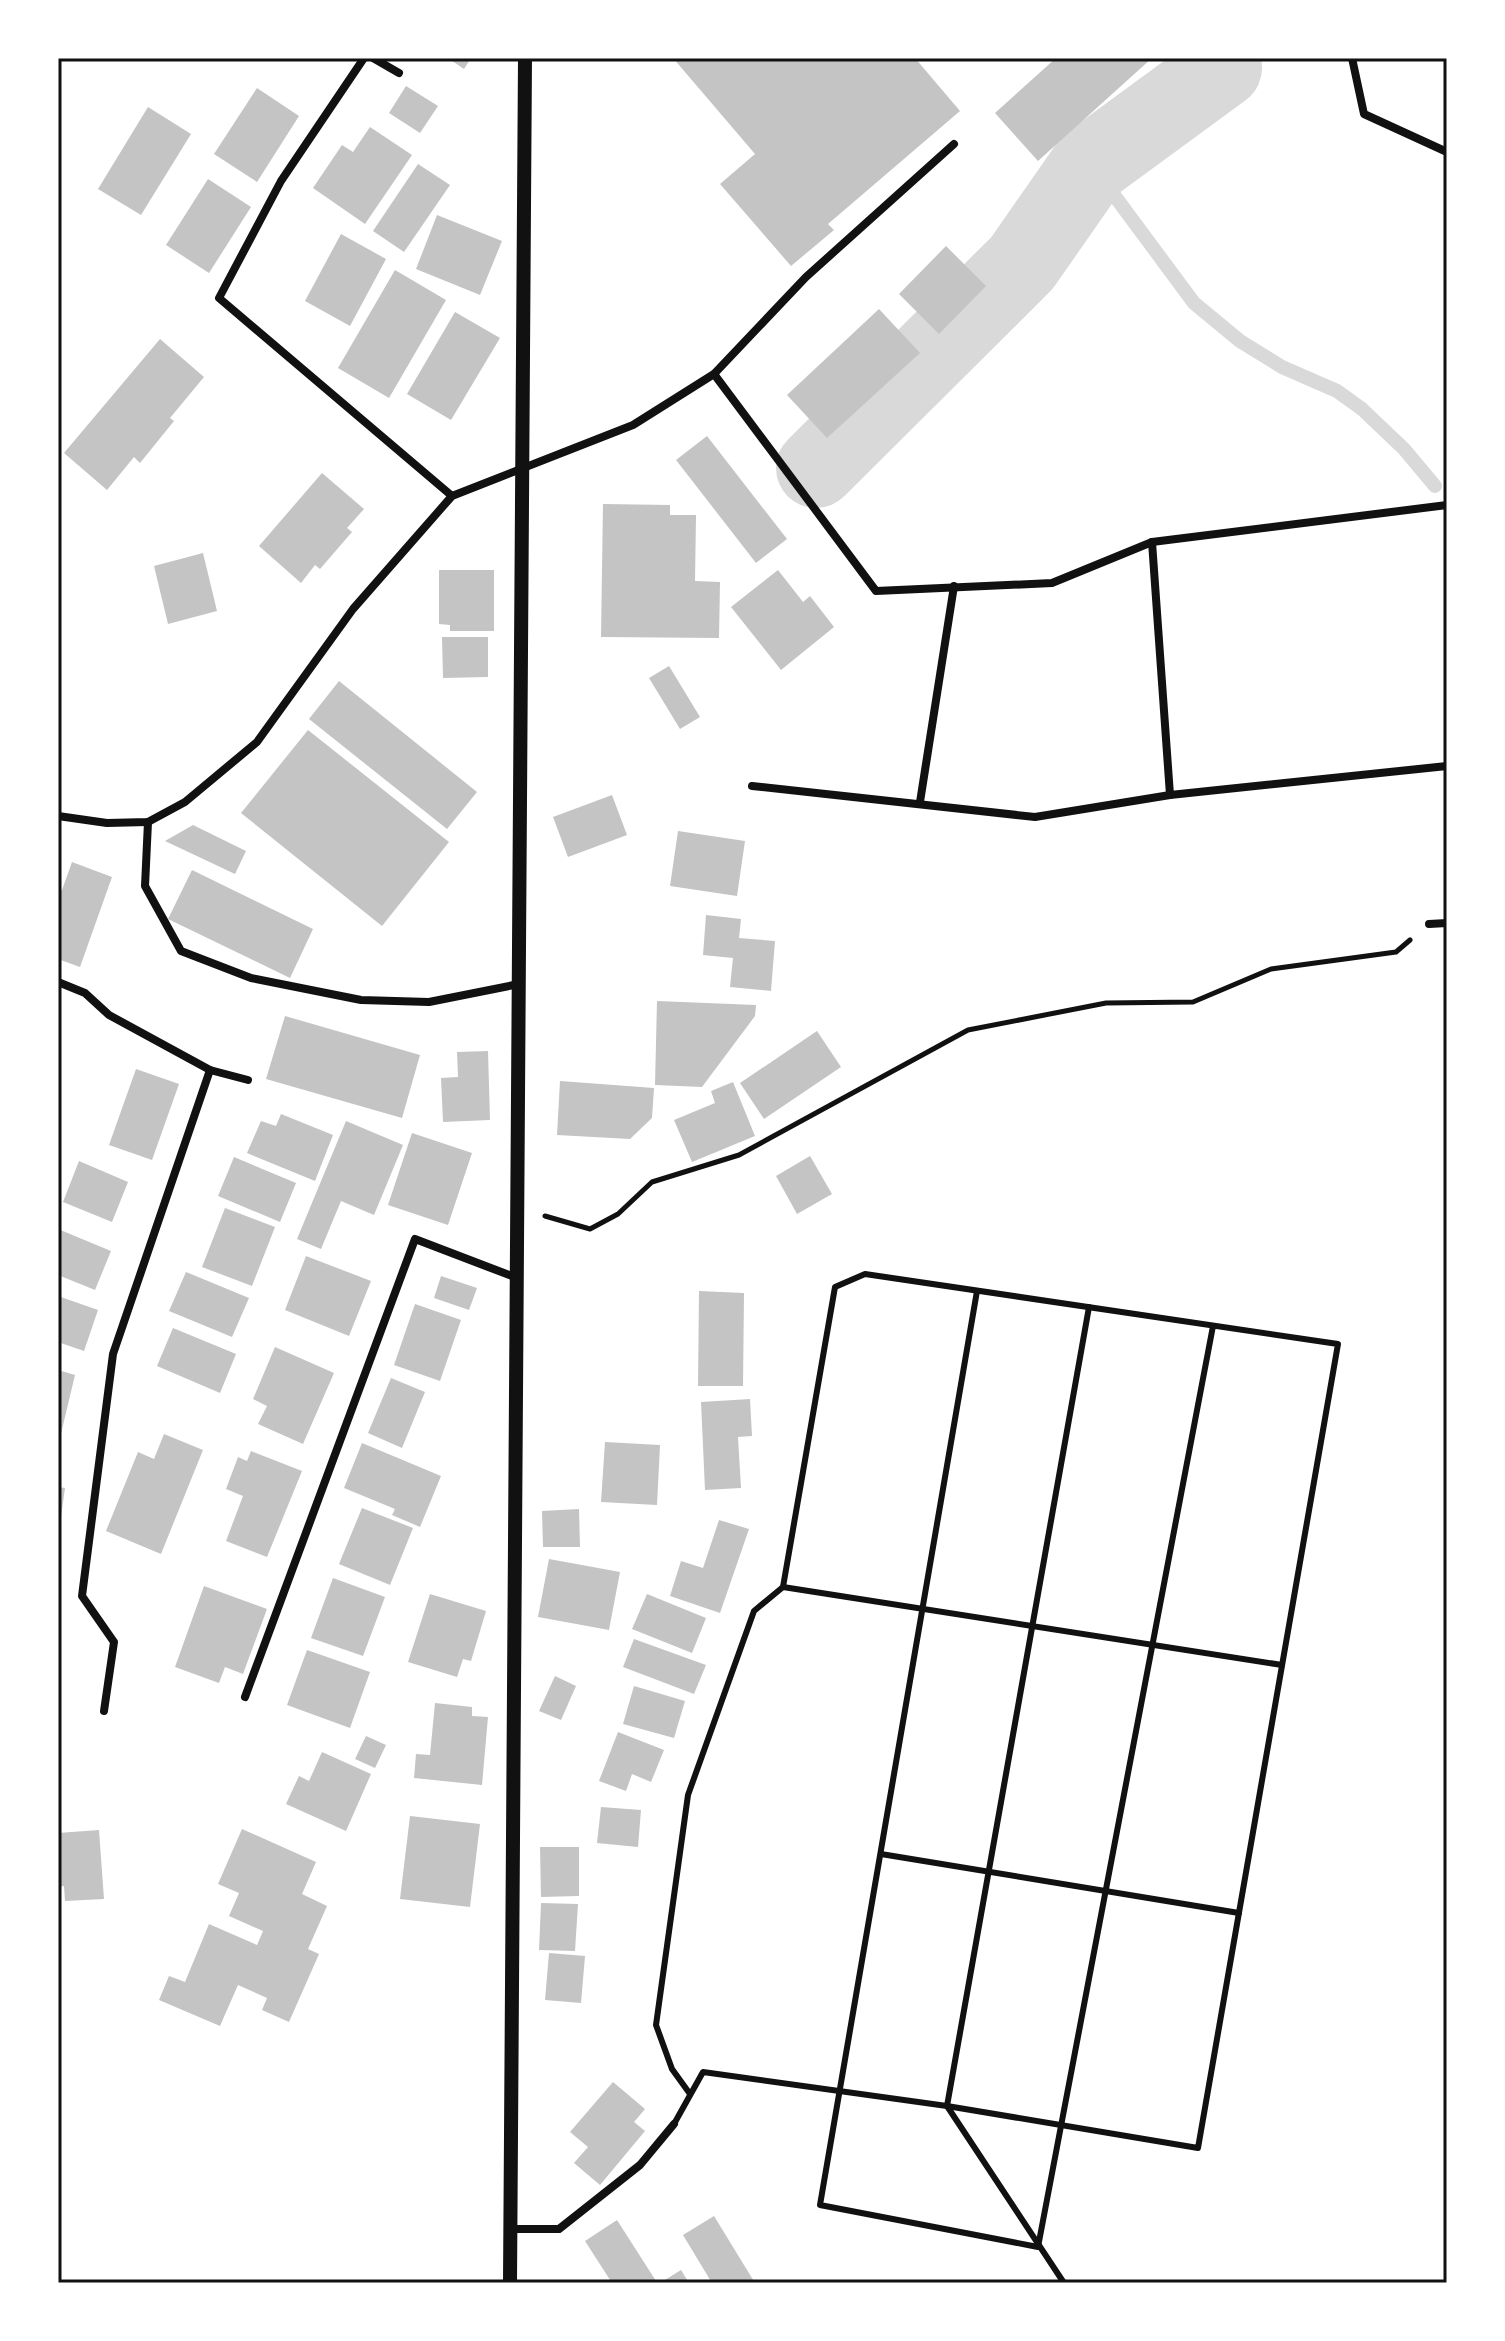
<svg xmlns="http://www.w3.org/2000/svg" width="1505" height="2341" font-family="Lora,serif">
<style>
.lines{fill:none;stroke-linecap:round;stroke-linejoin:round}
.stream{stroke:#d9d9d9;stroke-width:14}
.river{stroke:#d9d9d9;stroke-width:80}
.building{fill:#c4c4c4}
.path{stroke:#111;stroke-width:5}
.service{stroke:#111;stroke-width:6}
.minor{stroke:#111;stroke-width:8}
.tertiary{stroke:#111;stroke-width:14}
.neatline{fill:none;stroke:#111;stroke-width:3}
</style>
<rect width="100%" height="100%" fill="#fff"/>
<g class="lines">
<polyline class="stream" points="1091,164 1194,303 1240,341 1282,367 1337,391 1362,409 1404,449 1435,486"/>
<polyline class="river" points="816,468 1022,263 1091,164 1222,68 1221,58"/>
</g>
<g class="building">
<polygon points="448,58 471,58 464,69"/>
<polygon points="673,58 915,58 960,111 828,224 834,230 791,266 720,184 755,154"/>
<polygon points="1056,58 1152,58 1038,161 995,113"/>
<polygon points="406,86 438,106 420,133 389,113"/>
<polygon points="257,88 299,116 257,182 214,154"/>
<polygon points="148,107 191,134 141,215 98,189"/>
<polygon points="370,127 412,155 365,224 313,188 342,145 353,152"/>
<polygon points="418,164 450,185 404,252 373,231"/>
<polygon points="208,179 251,207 209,273 166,245"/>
<polygon points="437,215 502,241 480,295 416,269"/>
<polygon points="341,234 386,259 350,326 305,301"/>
<polygon points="946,246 986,286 939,334 899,294"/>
<polygon points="395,270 446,300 389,398 338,368"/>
<polygon points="879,309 920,353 827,438 787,395"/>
<polygon points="455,312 500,338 451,420 407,394"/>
<polygon points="160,339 204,377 170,418 174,421 140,463 134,457 107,490 64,453"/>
<polygon points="707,436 787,539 756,563 676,460"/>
<polygon points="322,473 364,509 347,528 352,532 320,569 315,565 301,583 259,546"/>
<polygon points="603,504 670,505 670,515 696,515 695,581 720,582 719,638 601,637"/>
<polygon points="203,553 217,611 168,624 154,566"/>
<polygon points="439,570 494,570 494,631 450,631 450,625 439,624"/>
<polygon points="778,570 803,602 810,596 834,627 781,670 731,607"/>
<polygon points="442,637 488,637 488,677 443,678"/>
<polygon points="669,666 700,717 680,729 649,678"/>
<polygon points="339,681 477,792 447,829 309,719"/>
<polygon points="308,730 449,842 382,926 241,813"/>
<polygon points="612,795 627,835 568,857 553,817"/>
<polygon points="193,825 246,851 235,874 165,841"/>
<polygon points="678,831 745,841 737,896 670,886"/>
<polygon points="72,862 112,877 80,967 58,959 58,889 62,890"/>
<polygon points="192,870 313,929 290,978 168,919"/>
<polygon points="706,915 741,919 739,938 775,941 771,991 730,987 733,958 703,955"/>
<polygon points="657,1001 756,1005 755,1016 702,1087 655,1085"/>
<polygon points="285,1016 420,1055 402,1118 266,1079"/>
<polygon points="817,1031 841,1067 764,1119 740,1083"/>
<polygon points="488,1051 490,1120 443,1122 441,1078 458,1077 457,1052"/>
<polygon points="136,1069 179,1084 152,1160 109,1145"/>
<polygon points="560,1081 654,1088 652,1118 630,1139 557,1135"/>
<polygon points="733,1082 755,1136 692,1162 674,1120 715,1103 711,1091"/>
<polygon points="281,1114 333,1135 315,1181 247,1153 261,1121 276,1126"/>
<polygon points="346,1121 403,1145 374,1215 341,1201 321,1249 297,1239"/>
<polygon points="412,1133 472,1153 448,1225 388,1205"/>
<polygon points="810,1156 832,1194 797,1214 776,1176"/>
<polygon points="234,1157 296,1183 280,1222 218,1196"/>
<polygon points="79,1161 128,1182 112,1222 63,1202"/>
<polygon points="225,1208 275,1227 252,1286 202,1267"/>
<polygon points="58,1229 111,1251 95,1290 58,1275"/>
<polygon points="306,1256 371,1281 349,1336 285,1310"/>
<polygon points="186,1272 249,1298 232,1337 169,1311"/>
<polygon points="441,1276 477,1288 469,1310 434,1298"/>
<polygon points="699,1291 744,1293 743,1386 698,1386"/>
<polygon points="58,1296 98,1310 84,1351 58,1342"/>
<polygon points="415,1304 461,1320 440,1381 394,1365"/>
<polygon points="173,1328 236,1354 220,1393 157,1366"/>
<polygon points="275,1347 334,1373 303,1444 258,1424 267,1406 253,1399"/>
<polygon points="58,1370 75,1375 59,1442 58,1442"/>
<polygon points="391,1378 425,1392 402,1448 368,1433"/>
<polygon points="750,1399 752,1436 738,1437 741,1488 705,1490 701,1402"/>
<polygon points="164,1434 203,1450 161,1554 106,1531 138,1452 154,1459"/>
<polygon points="605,1442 660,1445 657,1505 601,1502"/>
<polygon points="362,1443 441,1476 420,1527 392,1515 395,1509 344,1488"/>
<polygon points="251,1451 302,1471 267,1557 226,1541 243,1496 226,1489 238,1457 247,1461"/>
<polygon points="58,1487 65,1488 60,1524 58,1524"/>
<polygon points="362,1508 413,1528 390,1585 339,1564"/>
<polygon points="579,1509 580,1547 543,1547 542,1511"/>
<polygon points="719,1520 749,1529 720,1613 670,1596 681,1561 703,1568"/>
<polygon points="549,1559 620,1572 609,1630 538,1617"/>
<polygon points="333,1578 385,1597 363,1656 311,1638"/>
<polygon points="204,1586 267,1609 243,1674 225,1667 219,1683 175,1667"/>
<polygon points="430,1594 486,1611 471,1661 463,1659 457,1677 408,1662"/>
<polygon points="647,1594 706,1618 692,1653 632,1629"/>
<polygon points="634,1639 706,1665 694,1694 623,1667"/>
<polygon points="307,1650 370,1672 350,1728 287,1705"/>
<polygon points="555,1676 576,1686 561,1720 539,1711"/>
<polygon points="634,1686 685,1701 674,1738 623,1724"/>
<polygon points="435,1703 472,1707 472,1716 488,1717 482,1785 414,1778 416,1754 430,1755"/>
<polygon points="618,1732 664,1750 651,1782 632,1774 626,1791 599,1781"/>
<polygon points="366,1736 386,1745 375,1768 355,1759"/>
<polygon points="322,1752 371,1774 346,1831 286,1804 299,1776 309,1781"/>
<polygon points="601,1807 641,1810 638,1847 597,1843"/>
<polygon points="410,1816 480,1824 470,1907 400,1899"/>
<polygon points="242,1829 316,1862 302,1894 327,1906 308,1949 319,1954 289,2022 262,2010 267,1998 238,1985 220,2026 159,2000 169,1976 185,1982 209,1924 257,1945 263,1931 229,1916 239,1893 218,1884"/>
<polygon points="99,1830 104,1899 65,1901 64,1886 58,1887 58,1833"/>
<polygon points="540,1847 579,1847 579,1896 541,1897"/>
<polygon points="541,1903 578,1904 575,1951 539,1950"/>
<polygon points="549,1953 585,1956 581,2003 545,2000"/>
<polygon points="613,2082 645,2109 634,2122 645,2131 600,2185 574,2163 588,2147 570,2132"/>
<polygon points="714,2216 755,2283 712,2283 683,2235"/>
<polygon points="617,2220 656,2281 652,2283 612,2283 585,2241"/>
<polygon points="681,2270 689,2283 660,2283"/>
</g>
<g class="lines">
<polyline class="path" points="545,1216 590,1229 618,1214 652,1182 739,1155 968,1030 1106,1003 1193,1002 1271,969 1396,952 1410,940"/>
<g class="service">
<polyline points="977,1291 820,2205 1038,2247 1213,1326"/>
<polyline points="783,1587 1282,1665"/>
<polyline points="881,1854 1239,1913"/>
<polyline points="674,2124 703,2072 947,2106 1198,2148 1338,1344 865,1274 835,1287 783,1587 754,1611 688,1795 656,2025 672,2069 690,2094"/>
<polyline points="1064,2283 947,2106 1089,1307"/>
</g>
<g class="minor">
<polyline points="364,58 281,181 219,298 452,496"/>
<polyline points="373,58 399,73"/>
<polyline points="1352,58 1364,114 1447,152"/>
<polyline points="714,374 806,277 954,144"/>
<polyline points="1152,542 1170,795"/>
<polyline points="752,786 1035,817 1170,795 1447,766"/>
<polyline points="920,802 954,586"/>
<polyline points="58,816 107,823 148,822 185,802 257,742 353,609 452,496 633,425 714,374 876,591 1052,583 1152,542 1447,505"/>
<polyline points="148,822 145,886 181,951 251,978 361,1000 429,1002 519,984"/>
<polyline points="1429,924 1447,923"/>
<polyline points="58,982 85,993 109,1015 210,1070 113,1354 82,1596 114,1642 104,1711"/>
<polyline points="210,1070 248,1080"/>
<polyline points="245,1697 415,1239 517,1278"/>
<polyline points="510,2229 559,2229 640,2165 674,2124"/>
</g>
<polyline class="tertiary" points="510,2283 525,58"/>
</g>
<rect width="1505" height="2341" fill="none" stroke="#ffffff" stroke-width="120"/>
<rect x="60" y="60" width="1385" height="2221" class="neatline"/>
</svg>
